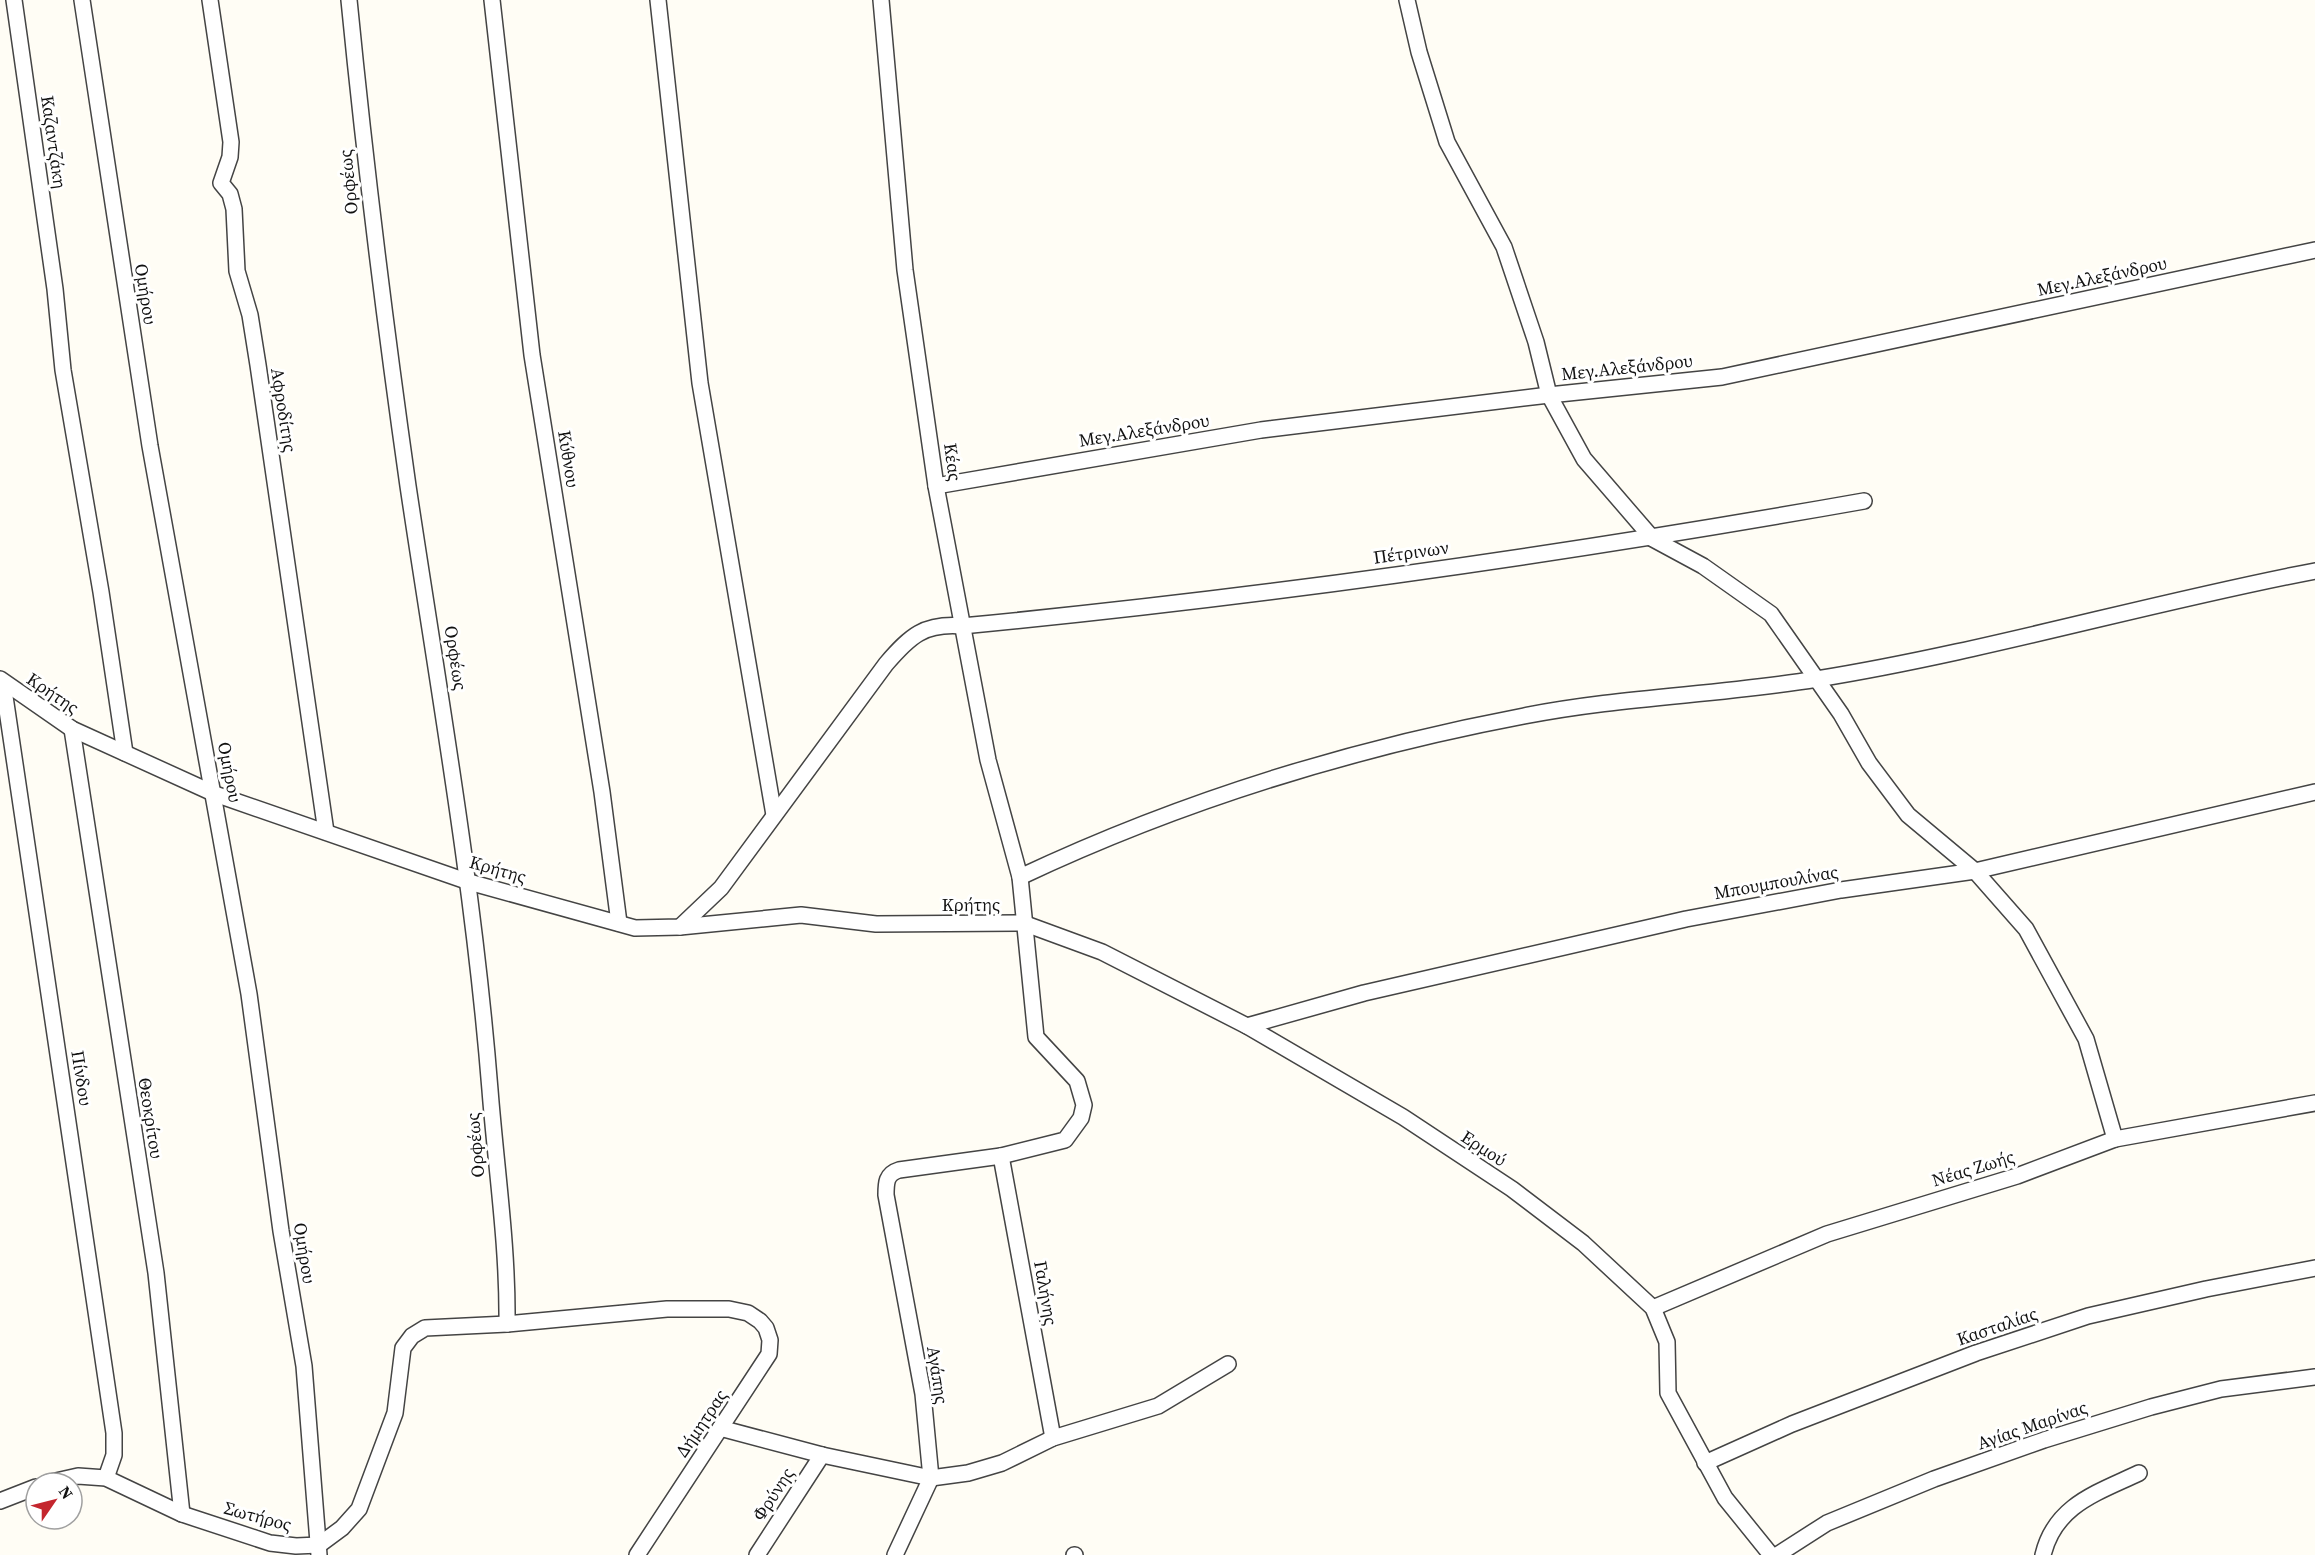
<svg xmlns="http://www.w3.org/2000/svg" width="2315" height="1555" font-family="'Source Serif 4',serif">
<style>
.lines{fill:none;stroke-linecap:round;stroke-linejoin:round}
.minor-casing{stroke:#444;stroke-width:18}
.minor{stroke:#fff;stroke-width:15}
.labels{text-anchor:middle;dominant-baseline:central;stroke-width:6;stroke-linejoin:round;paint-order:stroke}
.street-label{font-size:18px;fill:#111;stroke:#fff}
</style>
<rect width="100%" height="100%" fill="#fffdf5"/>
<g class="lines">
<g class="minor-casing">
<g id="minor">
<polyline points="14,0 55,289 63,370 101,592 125,753"/>
<polyline points="82,0 150,446 249,994 281,1231 304,1366 319,1555"/>
<polyline points="210,0 231,142 230,157 221,183 230,194 234,209 237,271 250,315 258,365 326,832"/>
<path d="M349,0C365,163 385,324 408,486C438,687 474,887 490,1090C496,1168 508,1246 507,1324"/>
<polyline points="492,0 532,355 602,792 619,923"/>
<polyline points="658,0 700,383 774,815"/>
<path d="M881,0L905,270L936,486L988,760L1020,877L1036,1037L1077,1081L1084,1105L1081,1118L1065,1140L1001,1156L899,1170C886,1174 886,1183 886,1195L923,1394L931,1478L895,1555"/>
<polyline points="1407,0 1419,52 1447,142 1504,247 1536,342 1549,395 1584,459 1653,539 1703,566 1771,614 1841,714 1869,763 1908,815 1975,871 2026,929 2086,1039 2115,1139"/>
<polyline points="936,486 1261,430 1549,395 1722,377 2315,250"/>
<polyline points="0,679 72,729 215,794 469,882 635,928 680,927 801,915 876,924 1023,923 1102,952 1247,1026 1403,1117 1512,1189 1583,1243 1653,1308 1667,1342 1668,1393 1725,1498 1771,1555"/>
<polyline points="3,683 114,1433 114,1455 106,1478"/>
<polyline points="72,729 156,1273 182,1514"/>
<path d="M1020,877C1181,801 1350,749 1524,716C1620,697 1720,695 1817,679C1984,652 2148,603 2315,571"/>
<path d="M680,927L721,888L886,664C910,636 924,623 962,626C1264,597 1565,554 1864,501"/>
<polyline points="1247,1026 1364,993 1686,919 1841,890 1975,871 2315,792"/>
<polyline points="1001,1156 1053,1438"/>
<polyline points="1653,1308 1827,1234 2017,1176 2115,1139 2315,1103"/>
<polyline points="720,1428 822,1455 931,1478 968,1473 1002,1463 1053,1438 1158,1406 1228,1364"/>
<polyline points="1705,1463 1792,1424 1976,1353 2088,1316 2206,1289 2315,1268"/>
<polyline points="47,1483 78,1476 106,1478 182,1514 270,1543 296,1546 319,1545 342,1528 359,1509 395,1413 403,1348 412,1336 425,1328 507,1324 667,1309 729,1309 748,1313 760,1321 766,1328 770,1340 769,1354 637,1555"/>
<polyline points="0,1501 36,1487"/>
<polyline points="757,1555 822,1455"/>
<polyline points="1074,1555 1075,1555"/>
<polyline points="1777,1555 1827,1523 1934,1479 2044,1440 2151,1407 2221,1389 2315,1377"/>
<path d="M2043,1555C2055,1505 2097,1493 2139,1473"/>
</g>
</g>
<use href="#minor" class="minor"/>
</g>
<g class="labels">
<g class="street-label">
<text transform="translate(54 142) rotate(82)">Καζαντζάκη</text>
<text transform="translate(348 182) rotate(-96)">Ορφέως</text>
<text transform="translate(2102 276) rotate(-12)">Μεγ.Αλεξάνδρου</text>
<text transform="translate(146 294) rotate(81)">Ομήρου</text>
<text transform="translate(1627 367) rotate(-6)">Μεγ.Αλεξάνδρου</text>
<text transform="translate(284 410) rotate(81)">Αφροδίτης</text>
<text transform="translate(1144 430) rotate(-9)">Μεγ.Αλεξάνδρου</text>
<text transform="translate(569 459) rotate(81)">Κύθνου</text>
<text transform="translate(953 462) rotate(82)">Κέας</text>
<text transform="translate(1411 552) rotate(-8)">Πέτρινων</text>
<text transform="translate(456 658) rotate(81)">Ορφέως</text>
<text transform="translate(53 693) rotate(34)">Κρήτης</text>
<text transform="translate(230 772) rotate(79)">Ομήρου</text>
<text transform="translate(498 869) rotate(16)">Κρήτης</text>
<text transform="translate(1776 882) rotate(-10)">Μπουμπουλίνας</text>
<text x="971" y="904">Κρήτης</text>
<text transform="translate(82 1078) rotate(81)">Πίνδου</text>
<text transform="translate(151 1118) rotate(81)">Θεοκρίτου</text>
<text transform="translate(475 1145) rotate(-95)">Ορφέως</text>
<text transform="translate(1484 1148) rotate(33)">Ερμού</text>
<text transform="translate(1973 1168) rotate(-17)">Νέας Ζωής</text>
<text transform="translate(305 1253) rotate(81)">Ομήρου</text>
<text transform="translate(1046 1293) rotate(80)">Γαλήνης</text>
<text transform="translate(1997 1326) rotate(-19)">Κασταλίας</text>
<text transform="translate(938 1375) rotate(81)">Αγάπης</text>
<text transform="translate(701 1423) rotate(-56)">Δήμητρας</text>
<text transform="translate(2032 1425) rotate(-19)">Αγίας Μαρίνας</text>
<text transform="translate(773 1494) rotate(-57)">Φρύνης</text>
<text transform="translate(258 1516) rotate(15)">Σωτήρος</text>
</g>
</g>
<g transform="translate(54 1501) rotate(55)"><circle r="28" fill="#ffffff" stroke="#a0a0a0" stroke-width="1.5"/>
<path d="M0-4.5L10 22L0 15L-10 22Z" fill="#c4262e"/>
<text y="-9" font-size="16" font-weight="bold" text-anchor="middle" fill="#111111">N</text>
</g>
</svg>
